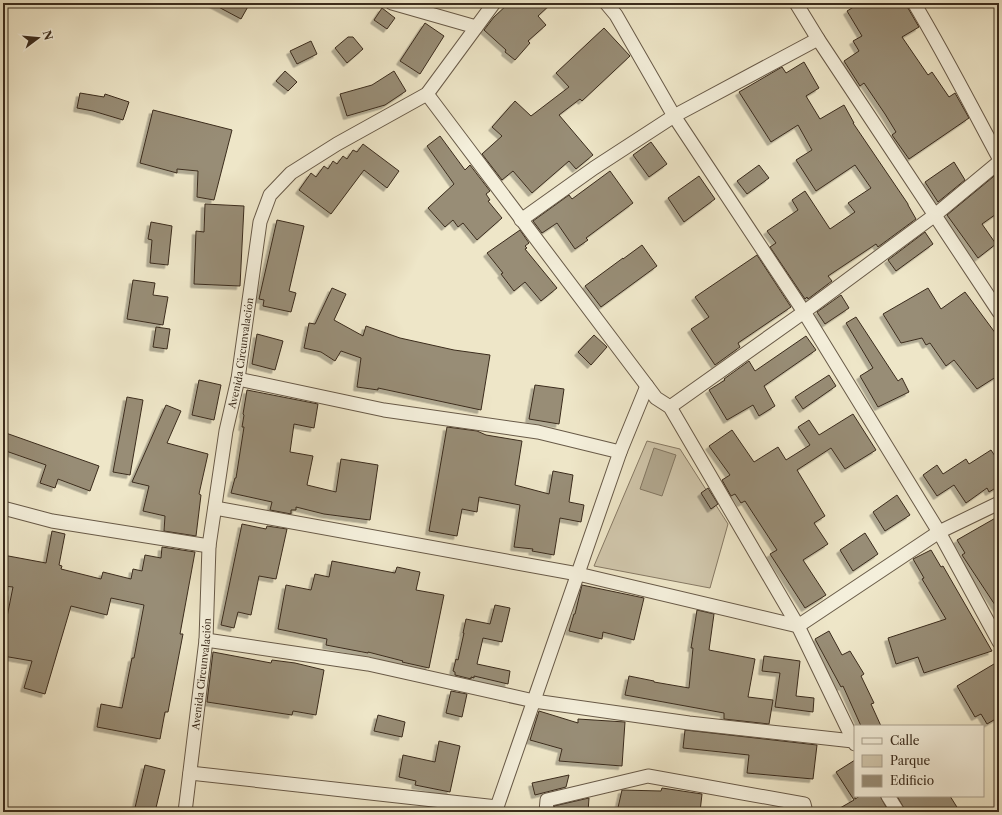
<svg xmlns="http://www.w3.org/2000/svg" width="1002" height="815" font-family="'Libre Caslon Text',serif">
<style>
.green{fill:#d0c6ab;stroke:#867964}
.water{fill:#b1a78e;stroke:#827661}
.building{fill:#988d76;stroke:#3b2c1d;filter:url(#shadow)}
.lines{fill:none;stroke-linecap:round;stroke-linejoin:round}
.street-casing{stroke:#685a48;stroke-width:15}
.street{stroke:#f4efdb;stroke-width:13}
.labels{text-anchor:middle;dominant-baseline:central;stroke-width:3;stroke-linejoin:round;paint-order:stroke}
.street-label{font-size:10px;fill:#3b2c1d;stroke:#f4efdb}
</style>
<defs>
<filter id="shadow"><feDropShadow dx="-3.5" dy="3.5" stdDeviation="0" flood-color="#0004"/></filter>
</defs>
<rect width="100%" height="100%" fill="#eee6c8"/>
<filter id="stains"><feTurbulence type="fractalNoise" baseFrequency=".005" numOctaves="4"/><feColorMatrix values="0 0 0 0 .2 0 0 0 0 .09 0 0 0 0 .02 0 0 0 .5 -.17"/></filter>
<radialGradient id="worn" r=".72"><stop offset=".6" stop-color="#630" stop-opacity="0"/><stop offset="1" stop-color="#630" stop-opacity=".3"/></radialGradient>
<polygon class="green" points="647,441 680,449 728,524 710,588 594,566"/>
<polygon class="water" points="654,448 676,455 662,496 640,489"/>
<g class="building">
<polygon points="211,3 250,3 241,19"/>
<polygon points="509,3 552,3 538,16 546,25 528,41 530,43 515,60 505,52 506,50 484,30 494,17"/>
<polygon points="860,3 905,3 919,27 902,37 928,75 932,72 949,97 955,93 969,118 909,159 892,135 896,132 885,114 864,83 860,86 844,61 859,51 853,41 862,36 847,11"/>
<polygon points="382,8 395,18 387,29 374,20"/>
<polygon points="425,23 444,36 420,74 400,61"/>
<polygon points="604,28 630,56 582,101 580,99 559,115 593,155 576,169 569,161 532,193 513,171 502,180 482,154 502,136 492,127 515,101 531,116 569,87 556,73"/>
<polygon points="348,37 353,37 363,49 347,63 335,48"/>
<polygon points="311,41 317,54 297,64 290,51"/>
<polygon points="804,62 819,88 806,96 820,119 844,105 854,123 853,123 908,204 908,205 916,219 878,247 876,244 828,276 832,281 808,299 807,297 805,299 770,247 776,243 767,231 798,210 792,200 805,191 830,229 855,212 848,203 871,188 855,165 816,191 796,160 812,150 798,125 771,142 739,92 782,67 786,73"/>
<polygon points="285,71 297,82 288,91 276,81"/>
<polygon points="394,71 406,91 385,105 347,116 340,94 372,85"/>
<polygon points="80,93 104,97 105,94 129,102 123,120 93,111 77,108"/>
<polygon points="153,110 232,130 214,200 197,197 198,171 177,169 177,173 140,163"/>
<polygon points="440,136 465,170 470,165 490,191 486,194 490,200 488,201 502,218 477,240 463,223 458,227 453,220 445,227 428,208 454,184 427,146"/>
<polygon points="651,142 667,164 649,177 633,155"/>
<polygon points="363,144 399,171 387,188 364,170 331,214 299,190 311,173 316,177 324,166 328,169 333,161 337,164 343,156 347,159 353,150 357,152"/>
<polygon points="954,162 965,180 938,202 925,182"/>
<polygon points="759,165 769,178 747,194 737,181"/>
<polygon points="610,171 633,203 586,238 588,240 575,249 557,223 542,233 533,221 569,195 572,199"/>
<polygon points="999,172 999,212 982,224 996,244 978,258 947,215"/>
<polygon points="699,176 715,199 684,222 668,198"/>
<polygon points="205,204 244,206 240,286 194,284 196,231 204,232"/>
<polygon points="277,220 304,226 289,291 296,293 291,312 263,306 264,300 259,299"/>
<polygon points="151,222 172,226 168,265 150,263 152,240 148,239"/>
<polygon points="520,230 529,243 525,246 527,248 525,249 557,288 541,301 525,282 514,291 501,274 503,273 487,253"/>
<polygon points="925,232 933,244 896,271 888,260"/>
<polygon points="642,245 657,266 601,307 585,286 623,258 623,259"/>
<polygon points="757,255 791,307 738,343 740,347 715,365 691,329 709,317 695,297"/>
<polygon points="133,280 155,283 153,295 168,297 163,325 127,319"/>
<polygon points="332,288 346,294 334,320 363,336 366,326 400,338 454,350 490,355 481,410 378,388 378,390 357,387 361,358 341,351 335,361 321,352 304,348 309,323 315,324"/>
<polygon points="928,288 941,309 965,292 999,338 999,375 977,389 954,360 946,366 930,343 926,345 922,338 901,343 883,314"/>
<polygon points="841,295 849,308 825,324 817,312"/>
<polygon points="856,317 898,381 902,378 909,392 878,407 860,376 873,368 846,323"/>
<polygon points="156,327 170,329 167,349 153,347"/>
<polygon points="257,334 283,341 275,370 252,364"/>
<polygon points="594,335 607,347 591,365 578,352"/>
<polygon points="806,336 816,350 764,386 775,406 759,416 753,405 727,420 709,390 725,380 724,379 749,361 755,371"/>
<polygon points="829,375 836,386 803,409 795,397"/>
<polygon points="199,380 221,385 214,420 192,415"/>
<polygon points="535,385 564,389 559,424 529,419"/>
<polygon points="247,390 318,404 314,428 294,424 290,452 313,456 307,485 336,492 341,459 378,465 370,520 324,514 296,507 296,510 291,510 291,514 270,510 272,502 231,493 235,478 236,478 244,427 242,427 244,415 243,414"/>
<polygon points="127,397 143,400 130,475 113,472"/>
<polygon points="166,405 181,411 167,443 208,454 199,494 201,495 196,536 164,531 165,516 143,511 149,486 132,482"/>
<polygon points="853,414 876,450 845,469 831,448 797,470 825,516 814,523 828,544 803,560 826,595 805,608 770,554 777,550 745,501 741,503 735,494 731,496 722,480 730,475 709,446 732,430 754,462 778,447 786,460 810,445 798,427 809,420 819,435"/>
<polygon points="447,427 477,431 486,435 522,441 515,485 549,494 553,471 573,475 569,502 584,505 581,522 560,518 554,555 532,551 533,549 514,547 520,505 479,497 477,512 462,509 457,536 429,531"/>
<polygon points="3,432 99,466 90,491 58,479 55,488 40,483 46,465 3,450"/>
<polygon points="991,450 999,462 999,486 989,492 987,488 966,503 954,485 937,496 923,475 937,465 943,474 966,459 969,464"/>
<polygon points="708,488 718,504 711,509 701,493"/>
<polygon points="897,495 910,515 885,531 873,512"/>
<polygon points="999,516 999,611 962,555 965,553 957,540"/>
<polygon points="242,524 266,529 267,526 287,529 276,579 259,576 251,615 238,612 234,628 221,625"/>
<polygon points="52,531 65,534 59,565 62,566 61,569 101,579 103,572 131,579 133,569 142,571 145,555 161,558 162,547 195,552 180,634 183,634 168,712 165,712 160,739 97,727 101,704 122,708 132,658 134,658 144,605 111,598 107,615 71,606 45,694 24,688 32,661 3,656 3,637 13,587 3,586 3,555 46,563"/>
<polygon points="865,533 878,554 853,571 840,550"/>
<polygon points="931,550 941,567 943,566 992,651 924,673 918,657 896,664 888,638 946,619 922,579 924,578 913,559"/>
<polygon points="332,561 395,573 397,567 420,572 416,590 444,595 429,668 402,662 403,661 368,652 368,653 326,645 327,639 278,629 286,585 311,590 315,574 329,577"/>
<polygon points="582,585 644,598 634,640 603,632 602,639 569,631 574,614 575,614"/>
<polygon points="495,605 510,608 502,642 483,638 477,664 510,671 508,684 474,676 474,678 471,677 471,679 455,675 455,672 453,671 456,659 458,660 464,633 463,633 466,619 490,624"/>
<polygon points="697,610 714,614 709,650 755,659 748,697 773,700 769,724 724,719 724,713 625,695 629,676 654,681 654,682 689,688 693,648 691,648"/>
<polygon points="829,631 842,655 850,651 864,674 861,676 874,703 871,704 881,726 861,726 843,686 841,687 815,639"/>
<polygon points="213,652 271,663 272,660 295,663 324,670 316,715 293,711 292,715 207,702"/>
<polygon points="764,656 800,661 796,696 814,698 813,712 775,707 780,673 762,671"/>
<polygon points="999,661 999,717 987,724 981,714 975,717 957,686"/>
<polygon points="451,691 467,694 462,717 446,713"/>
<polygon points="539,711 578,723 578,719 625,722 622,766 559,761 562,749 530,740"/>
<polygon points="378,715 405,722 402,737 374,731"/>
<polygon points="685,730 817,745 813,779 747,773 749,755 683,748"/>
<polygon points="439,741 460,746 450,792 415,785 416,781 399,777 403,755 435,762"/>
<polygon points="855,760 855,799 860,796 880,796 889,812 833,812 854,800 836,772"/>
<polygon points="145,765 165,770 155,812 134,812"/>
<polygon points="569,775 566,787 535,795 532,783"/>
<polygon points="662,788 702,794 700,812 617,812 622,790 661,791"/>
<polygon points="897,796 950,796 960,812 906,812"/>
<polygon points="589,798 588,812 554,812 554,806"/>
</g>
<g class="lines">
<g class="street-casing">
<g id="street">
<polyline points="392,3 476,27"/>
<polyline points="606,3 616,15 674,116 804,312 939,532 999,642"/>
<polyline points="796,3 818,39 999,312"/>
<path d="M914,3C944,53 971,106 999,158"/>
<polyline points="427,94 647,386 656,398 670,407 798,626 855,744"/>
<polyline points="521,220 594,168 674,116 818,39"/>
<polyline points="238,379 384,410 538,432 620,452"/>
<polyline points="670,407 804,312 935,215 999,162"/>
<polyline points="3,508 52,521 209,546"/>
<polyline points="215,508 578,574 798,626 939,532 999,503"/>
<polyline points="206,640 368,664 534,701 689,723 853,741"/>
<polyline points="190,773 497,807 620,452 647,386"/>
<polyline points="888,796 898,812"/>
<path id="s1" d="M185,812L206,640L209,546L226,431L238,379L260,222L270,195L291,173L337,144L427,94L494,3"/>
<polyline points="546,812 547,800 648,776 804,804 806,812"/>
</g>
</g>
<use href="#street" class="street"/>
</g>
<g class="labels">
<g class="street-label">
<text stroke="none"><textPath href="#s1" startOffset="463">Avenida Circunvalación</textPath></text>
<text stroke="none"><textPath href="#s1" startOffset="139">Avenida Circunvalación</textPath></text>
</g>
</g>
<rect width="1002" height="815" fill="none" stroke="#eee6c8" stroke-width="16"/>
<rect x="4" y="4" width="994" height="807" fill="none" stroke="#3b2c1d" stroke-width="2"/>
<rect x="8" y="8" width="986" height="799" fill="none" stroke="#3b2c1d"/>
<rect x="854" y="725" width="130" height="72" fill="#f4efdb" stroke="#aaa18f"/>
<rect x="862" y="738" width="20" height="6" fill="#f4efdb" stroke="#aaa18f"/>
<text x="890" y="745" font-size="12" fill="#3b2c1d">Calle</text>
<rect x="862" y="755" width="20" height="12" fill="#d0c6ab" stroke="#aaa18f"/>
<text x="890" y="765" font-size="12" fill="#3b2c1d">Parque</text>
<rect x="862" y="775" width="20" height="12" fill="#988d76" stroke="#aaa18f"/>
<text x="890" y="785" font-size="12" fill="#3b2c1d">Edificio</text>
<g transform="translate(38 38) rotate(74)" stroke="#f4efdb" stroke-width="3" paint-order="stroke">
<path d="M0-3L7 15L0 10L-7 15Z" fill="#3b2c1d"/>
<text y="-6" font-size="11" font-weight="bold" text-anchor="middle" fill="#3b2c1d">N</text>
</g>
<rect width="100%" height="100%" filter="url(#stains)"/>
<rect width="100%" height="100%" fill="url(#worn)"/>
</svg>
